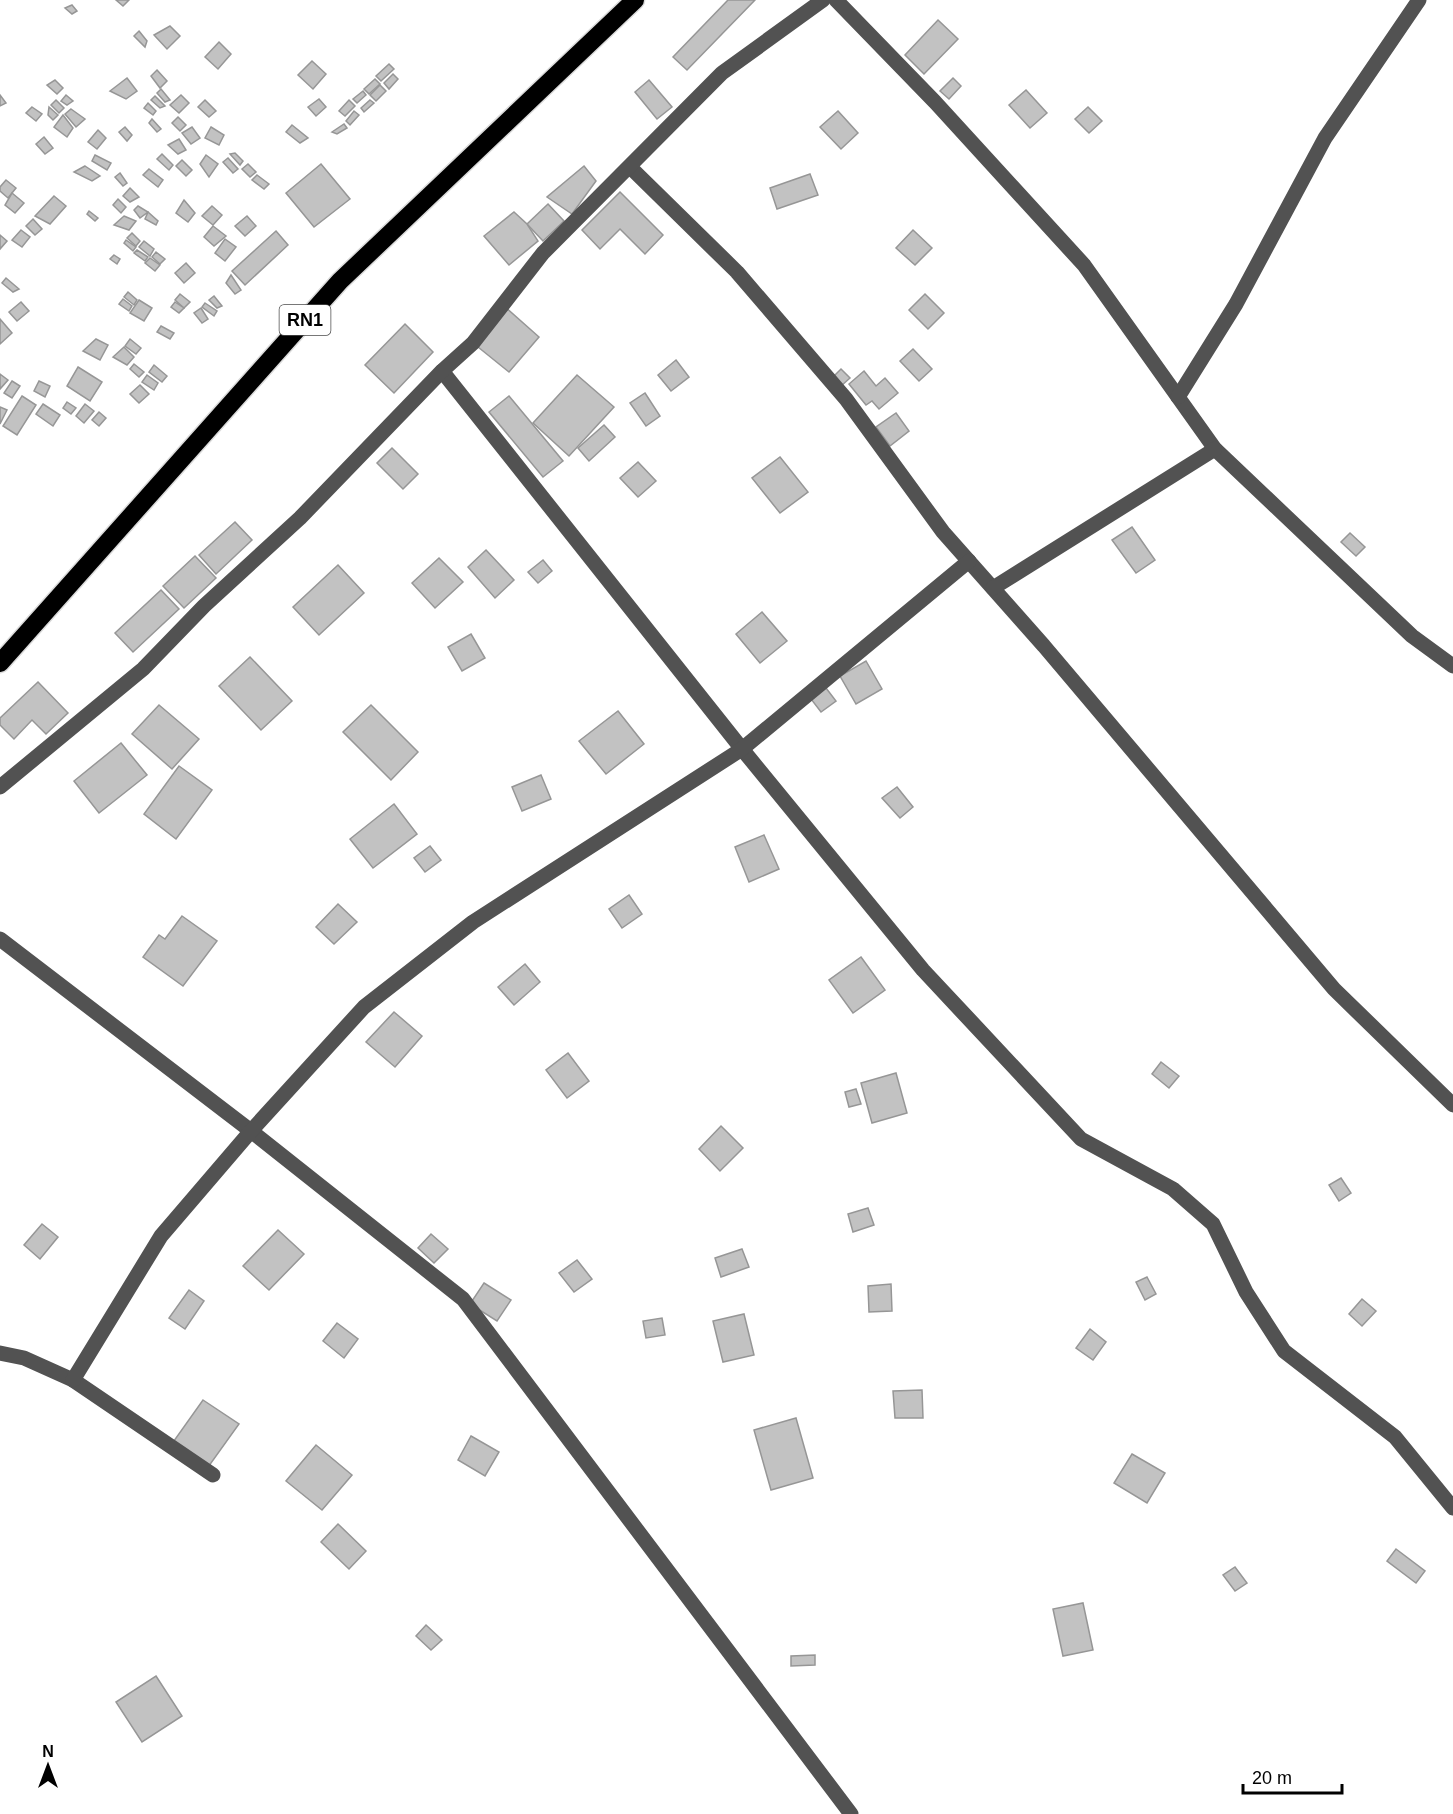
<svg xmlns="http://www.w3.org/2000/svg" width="1453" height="1814" font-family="Helvetica,sans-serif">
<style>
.building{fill:#c2c2c2;stroke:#969696;stroke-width:1.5}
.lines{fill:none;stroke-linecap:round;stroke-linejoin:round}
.highway-casing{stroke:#dbdbdb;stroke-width:21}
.minor{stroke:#525252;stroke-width:15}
.highway{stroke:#000;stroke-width:18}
.labels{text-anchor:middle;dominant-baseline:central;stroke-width:4.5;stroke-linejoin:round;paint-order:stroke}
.shield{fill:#fff;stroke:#4c4c4c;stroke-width:1.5}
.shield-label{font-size:18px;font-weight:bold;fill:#000}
</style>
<rect width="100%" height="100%" fill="#fff"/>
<g class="building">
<polygon points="116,0 129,0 123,6"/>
<polygon points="728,0 755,0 687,70 673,57"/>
<polygon points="72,5 77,11 72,14 65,8"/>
<polygon points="938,20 958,39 924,74 905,55"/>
<polygon points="170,26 180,36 167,49 154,35"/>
<polygon points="139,31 147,41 145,47 134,36"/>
<polygon points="219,42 231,54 218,69 205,57"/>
<polygon points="312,61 326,74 313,89 298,75"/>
<polygon points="389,64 394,69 381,81 376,76"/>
<polygon points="157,70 167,81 160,88 151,76"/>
<polygon points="393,74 398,79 389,89 384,83"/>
<polygon points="127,78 137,91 126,99 110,91"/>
<polygon points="953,78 961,86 949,99 940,91"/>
<polygon points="375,79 380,84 369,94 364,89"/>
<polygon points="55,80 63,88 57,94 47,85"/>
<polygon points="649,80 672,107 657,119 635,92"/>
<polygon points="380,85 386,91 376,101 370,95"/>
<polygon points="161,89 170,100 165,102 157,93"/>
<polygon points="1026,90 1047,113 1030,128 1009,105"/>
<polygon points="363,91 366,95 357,103 353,99"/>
<polygon points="0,95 6,103 0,106"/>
<polygon points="66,95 73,101 67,105 61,101"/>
<polygon points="181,95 189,103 179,113 170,105"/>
<polygon points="155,96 165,106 160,108 151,100"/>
<polygon points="319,99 326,107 316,116 308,107"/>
<polygon points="56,100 64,108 59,113 51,105"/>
<polygon points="205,100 216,111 209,117 198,107"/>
<polygon points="349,100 355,106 345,116 339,111"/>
<polygon points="370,100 374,103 364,112 361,108"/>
<polygon points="148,103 156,111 153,115 144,108"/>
<polygon points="32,107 42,114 36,121 26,113"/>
<polygon points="49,107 58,115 53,120 48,115"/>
<polygon points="1088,107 1102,121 1089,133 1075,119"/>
<polygon points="71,109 85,119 76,127 65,114"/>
<polygon points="354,111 359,115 350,125 346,121"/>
<polygon points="838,111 858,133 841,149 820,127"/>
<polygon points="63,115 73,128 67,137 54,127"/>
<polygon points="178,117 186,125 180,131 172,123"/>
<polygon points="152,119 161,129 157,132 149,123"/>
<polygon points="344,124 347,128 337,134 332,132"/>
<polygon points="292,125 308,138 300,143 286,132"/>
<polygon points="125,127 132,135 127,141 119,132"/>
<polygon points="192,127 200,138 191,144 182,133"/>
<polygon points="211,127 224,135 219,145 205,138"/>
<polygon points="98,130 106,138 97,149 88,142"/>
<polygon points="44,137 53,148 45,154 36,144"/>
<polygon points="179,139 186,150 178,154 168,145"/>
<polygon points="235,153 243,161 240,165 230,154"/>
<polygon points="162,154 173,165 169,170 157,159"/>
<polygon points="95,155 111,163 107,170 92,161"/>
<polygon points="206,155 218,164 209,177 200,164"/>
<polygon points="228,158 238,169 233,173 223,162"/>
<polygon points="182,160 192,170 186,176 176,166"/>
<polygon points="248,164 256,172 250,177 242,169"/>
<polygon points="321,164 350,199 314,227 286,193"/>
<polygon points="85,166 100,176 92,181 74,172"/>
<polygon points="584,166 596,181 572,214 547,197"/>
<polygon points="149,169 163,180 158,187 143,175"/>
<polygon points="120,173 127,183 123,186 115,177"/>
<polygon points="810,174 818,195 777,209 770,188"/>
<polygon points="257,175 269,184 264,189 252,180"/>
<polygon points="6,180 16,188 8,198 0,191 0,187"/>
<polygon points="130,188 139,197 130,202 123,196"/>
<polygon points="620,192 663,235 645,254 620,229 600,249 582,230"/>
<polygon points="12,193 24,203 15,213 5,205"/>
<polygon points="54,196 66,206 50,224 35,216"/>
<polygon points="118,199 126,207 121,213 113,205"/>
<polygon points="184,200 195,213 188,222 176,213"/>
<polygon points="548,204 564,221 543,241 527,224"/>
<polygon points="138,206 148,212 140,218 134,210"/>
<polygon points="212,206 222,215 213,225 202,216"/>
<polygon points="89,211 98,218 95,221 87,214"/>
<polygon points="148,212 158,221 156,225 145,219"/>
<polygon points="514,212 527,224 538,241 509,265 484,236"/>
<polygon points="124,216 136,221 129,230 114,225"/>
<polygon points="247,216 256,226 245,236 235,226"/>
<polygon points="33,219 42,229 35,235 26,226"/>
<polygon points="213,226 226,236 214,246 204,237"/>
<polygon points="21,230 30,237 22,247 12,240"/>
<polygon points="913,230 932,248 915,265 896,248"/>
<polygon points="276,231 288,245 245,285 232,271"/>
<polygon points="132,233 140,241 136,246 127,238"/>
<polygon points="0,235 7,241 0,249"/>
<polygon points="225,239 236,247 225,261 215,253"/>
<polygon points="126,240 136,247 133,251 124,243"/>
<polygon points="144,241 154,249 150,256 139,247"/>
<polygon points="137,250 148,257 145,261 134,253"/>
<polygon points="156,252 165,259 160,264 152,257"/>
<polygon points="114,255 120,259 117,264 110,259"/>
<polygon points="150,258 160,265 155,271 145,263"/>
<polygon points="186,263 195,273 184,283 175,273"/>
<polygon points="231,275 241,290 235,294 226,283"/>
<polygon points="6,278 19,289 13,292 2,283"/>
<polygon points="128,292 137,300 134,305 124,297"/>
<polygon points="180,294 190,302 184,308 175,300"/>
<polygon points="925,294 944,313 928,329 909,310"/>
<polygon points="214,296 222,306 217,308 209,300"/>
<polygon points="123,299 132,306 129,311 119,304"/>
<polygon points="139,300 152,308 144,321 130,313"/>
<polygon points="21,302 29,311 17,321 9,312"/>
<polygon points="175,302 184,308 179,313 171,307"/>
<polygon points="205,303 217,311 214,316 202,307"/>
<polygon points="504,306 539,337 509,372 473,343"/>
<polygon points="201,308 208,319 202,323 194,313"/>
<polygon points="0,319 12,333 0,344"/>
<polygon points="405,324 433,352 394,393 365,365"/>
<polygon points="161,326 174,333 170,339 157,332"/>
<polygon points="96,339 108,345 100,360 83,351"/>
<polygon points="130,339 141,348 136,354 125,346"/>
<polygon points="124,347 134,357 127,365 113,357"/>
<polygon points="913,349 932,369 919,381 900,361"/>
<polygon points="676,360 689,377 671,391 658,375"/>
<polygon points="134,364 144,372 139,377 130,369"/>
<polygon points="154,365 167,376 162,382 149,372"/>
<polygon points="78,367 102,382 90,401 67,386"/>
<polygon points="841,369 850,378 841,386 833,377"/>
<polygon points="864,371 876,386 885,378 898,393 879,409 872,401 866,405 849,384"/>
<polygon points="0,374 8,380 0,389"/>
<polygon points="147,375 158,383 154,390 142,382"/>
<polygon points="577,375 614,407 569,456 533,423"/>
<polygon points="12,381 20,386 12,398 4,393"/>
<polygon points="39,381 50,386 45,397 34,391"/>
<polygon points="140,385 149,394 139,403 130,394"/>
<polygon points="645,393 660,416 646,426 630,403"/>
<polygon points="22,396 36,405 17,435 3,426"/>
<polygon points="509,396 563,461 543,477 489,412"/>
<polygon points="67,402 76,408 71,414 63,408"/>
<polygon points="43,404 60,415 53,426 36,414"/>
<polygon points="85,404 94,411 84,423 76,416"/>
<polygon points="0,407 7,410 0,424"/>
<polygon points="99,412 106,418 99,426 92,420"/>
<polygon points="896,413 909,431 890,446 876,427"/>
<polygon points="604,425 615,437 589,461 578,448"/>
<polygon points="392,448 418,474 403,489 377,463"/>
<polygon points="780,457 808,492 780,513 752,478"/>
<polygon points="638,462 656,481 638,497 620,478"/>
<polygon points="235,522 252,540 216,574 199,555"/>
<polygon points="1132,527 1155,560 1136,573 1112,540"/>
<polygon points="1350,533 1365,547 1356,556 1341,542"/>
<polygon points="486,550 514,580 495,598 468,567"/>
<polygon points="195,556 216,578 184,608 163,586"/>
<polygon points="439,558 463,582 435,608 412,583"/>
<polygon points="543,560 552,571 538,583 528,572"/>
<polygon points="338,565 364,593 319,635 293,607"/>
<polygon points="161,590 179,609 133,652 115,633"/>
<polygon points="762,612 787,641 760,663 736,634"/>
<polygon points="471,634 485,658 462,671 448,647"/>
<polygon points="250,657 292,701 261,730 219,686"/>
<polygon points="866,661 882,689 856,704 840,676"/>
<polygon points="38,682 68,713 46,734 32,720 14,739 0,725 0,718"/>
<polygon points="826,688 836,701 821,712 811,699"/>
<polygon points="159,705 199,739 172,769 132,734"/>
<polygon points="371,705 418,752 391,780 343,732"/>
<polygon points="618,711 644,744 606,774 579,741"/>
<polygon points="121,743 147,775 99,813 74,781"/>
<polygon points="179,766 212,790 176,839 144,814"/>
<polygon points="541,775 551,799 522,811 512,787"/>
<polygon points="897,787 913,807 900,818 882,798"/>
<polygon points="394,804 417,834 373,868 350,839"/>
<polygon points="764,835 779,869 749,882 735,847"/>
<polygon points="430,846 441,860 425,872 414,858"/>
<polygon points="629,895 642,914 622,928 609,909"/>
<polygon points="338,904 357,922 334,944 316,927"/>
<polygon points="182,916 217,941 183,986 143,957 159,935 165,939"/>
<polygon points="861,957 885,990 853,1013 829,980"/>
<polygon points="525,964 540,982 514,1005 498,987"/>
<polygon points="394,1012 422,1036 395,1067 366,1042"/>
<polygon points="568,1053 589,1081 567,1098 546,1070"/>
<polygon points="1161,1062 1179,1076 1169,1088 1152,1074"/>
<polygon points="896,1073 907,1113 872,1123 861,1083"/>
<polygon points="856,1089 861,1104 849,1107 845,1092"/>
<polygon points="721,1126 743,1148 720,1171 699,1149"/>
<polygon points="1341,1178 1351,1193 1339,1201 1329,1185"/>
<polygon points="868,1208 874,1225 853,1232 848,1214"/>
<polygon points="42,1224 58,1237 40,1259 24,1245"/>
<polygon points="278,1230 304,1254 269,1290 243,1266"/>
<polygon points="431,1234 448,1249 434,1263 418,1248"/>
<polygon points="742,1249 749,1267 721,1277 715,1258"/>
<polygon points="577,1260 592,1279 574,1292 559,1273"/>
<polygon points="1147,1277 1156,1294 1145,1300 1136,1282"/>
<polygon points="484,1283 511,1300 497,1321 470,1304"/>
<polygon points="891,1284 892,1311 869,1312 868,1286"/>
<polygon points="189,1290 204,1301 185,1329 169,1318"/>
<polygon points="1362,1299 1376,1311 1362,1326 1349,1314"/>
<polygon points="744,1314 754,1355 723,1362 713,1321"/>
<polygon points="662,1318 665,1335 646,1338 643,1321"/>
<polygon points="337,1323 358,1339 344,1358 323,1341"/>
<polygon points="1090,1329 1106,1342 1093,1360 1076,1348"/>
<polygon points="922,1390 923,1418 895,1418 893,1391"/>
<polygon points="203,1400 239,1424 206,1470 171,1445"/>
<polygon points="796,1418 813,1478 771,1490 754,1430"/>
<polygon points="471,1436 499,1452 485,1476 458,1460"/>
<polygon points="316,1445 352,1475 322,1510 286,1481"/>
<polygon points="1132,1454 1165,1473 1147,1503 1114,1483"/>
<polygon points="338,1524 366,1551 349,1569 321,1542"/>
<polygon points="1396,1549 1425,1571 1416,1583 1387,1561"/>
<polygon points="1235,1567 1247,1583 1235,1591 1223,1575"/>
<polygon points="1083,1603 1093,1650 1063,1656 1053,1609"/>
<polygon points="426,1625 442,1640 431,1650 416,1636"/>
<polygon points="815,1655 815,1665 791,1666 791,1656"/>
<polygon points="156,1676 182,1716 142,1742 116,1702"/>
</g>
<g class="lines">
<g class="highway-casing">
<polyline id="highway" points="0,663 340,281 635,0"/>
</g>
<g class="minor">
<polyline points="836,0 935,102 1084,265 1215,449 1412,636 1453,666"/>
<polyline points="630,167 737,272 846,399 943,532 1044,646 1334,989 1453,1105"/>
<polyline points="442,371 742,749 923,970 1081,1139 1173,1189 1213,1224 1246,1292 1284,1351 1395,1437 1453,1508"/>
<polyline points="1178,397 1236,304 1325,138 1419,0"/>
<polyline points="993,588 1215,449"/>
<polyline points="0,787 143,669 204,606 300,518 442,371 473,343 543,253 722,73 823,0"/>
<polyline points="0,939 251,1131 463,1299 851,1814"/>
<polyline points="0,1353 24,1358 73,1380 213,1475"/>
<polyline points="73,1380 161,1236 251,1131 364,1007 473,922 742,749 969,561"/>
</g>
<use href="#highway" class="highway"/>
</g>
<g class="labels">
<rect class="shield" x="279.5" y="305" width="51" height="30" rx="4.5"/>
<g class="shield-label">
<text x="305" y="320">RN1</text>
</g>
</g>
<g transform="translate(48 1766)" stroke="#ffffff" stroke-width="4.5" paint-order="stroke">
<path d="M0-4.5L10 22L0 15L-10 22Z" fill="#000000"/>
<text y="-9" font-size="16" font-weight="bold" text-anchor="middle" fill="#000000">N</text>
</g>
<path d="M1243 1784v9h99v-9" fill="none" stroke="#000000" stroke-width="3"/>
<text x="1252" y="1784" font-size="18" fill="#000000" stroke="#ffffff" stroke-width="4.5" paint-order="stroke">20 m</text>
</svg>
